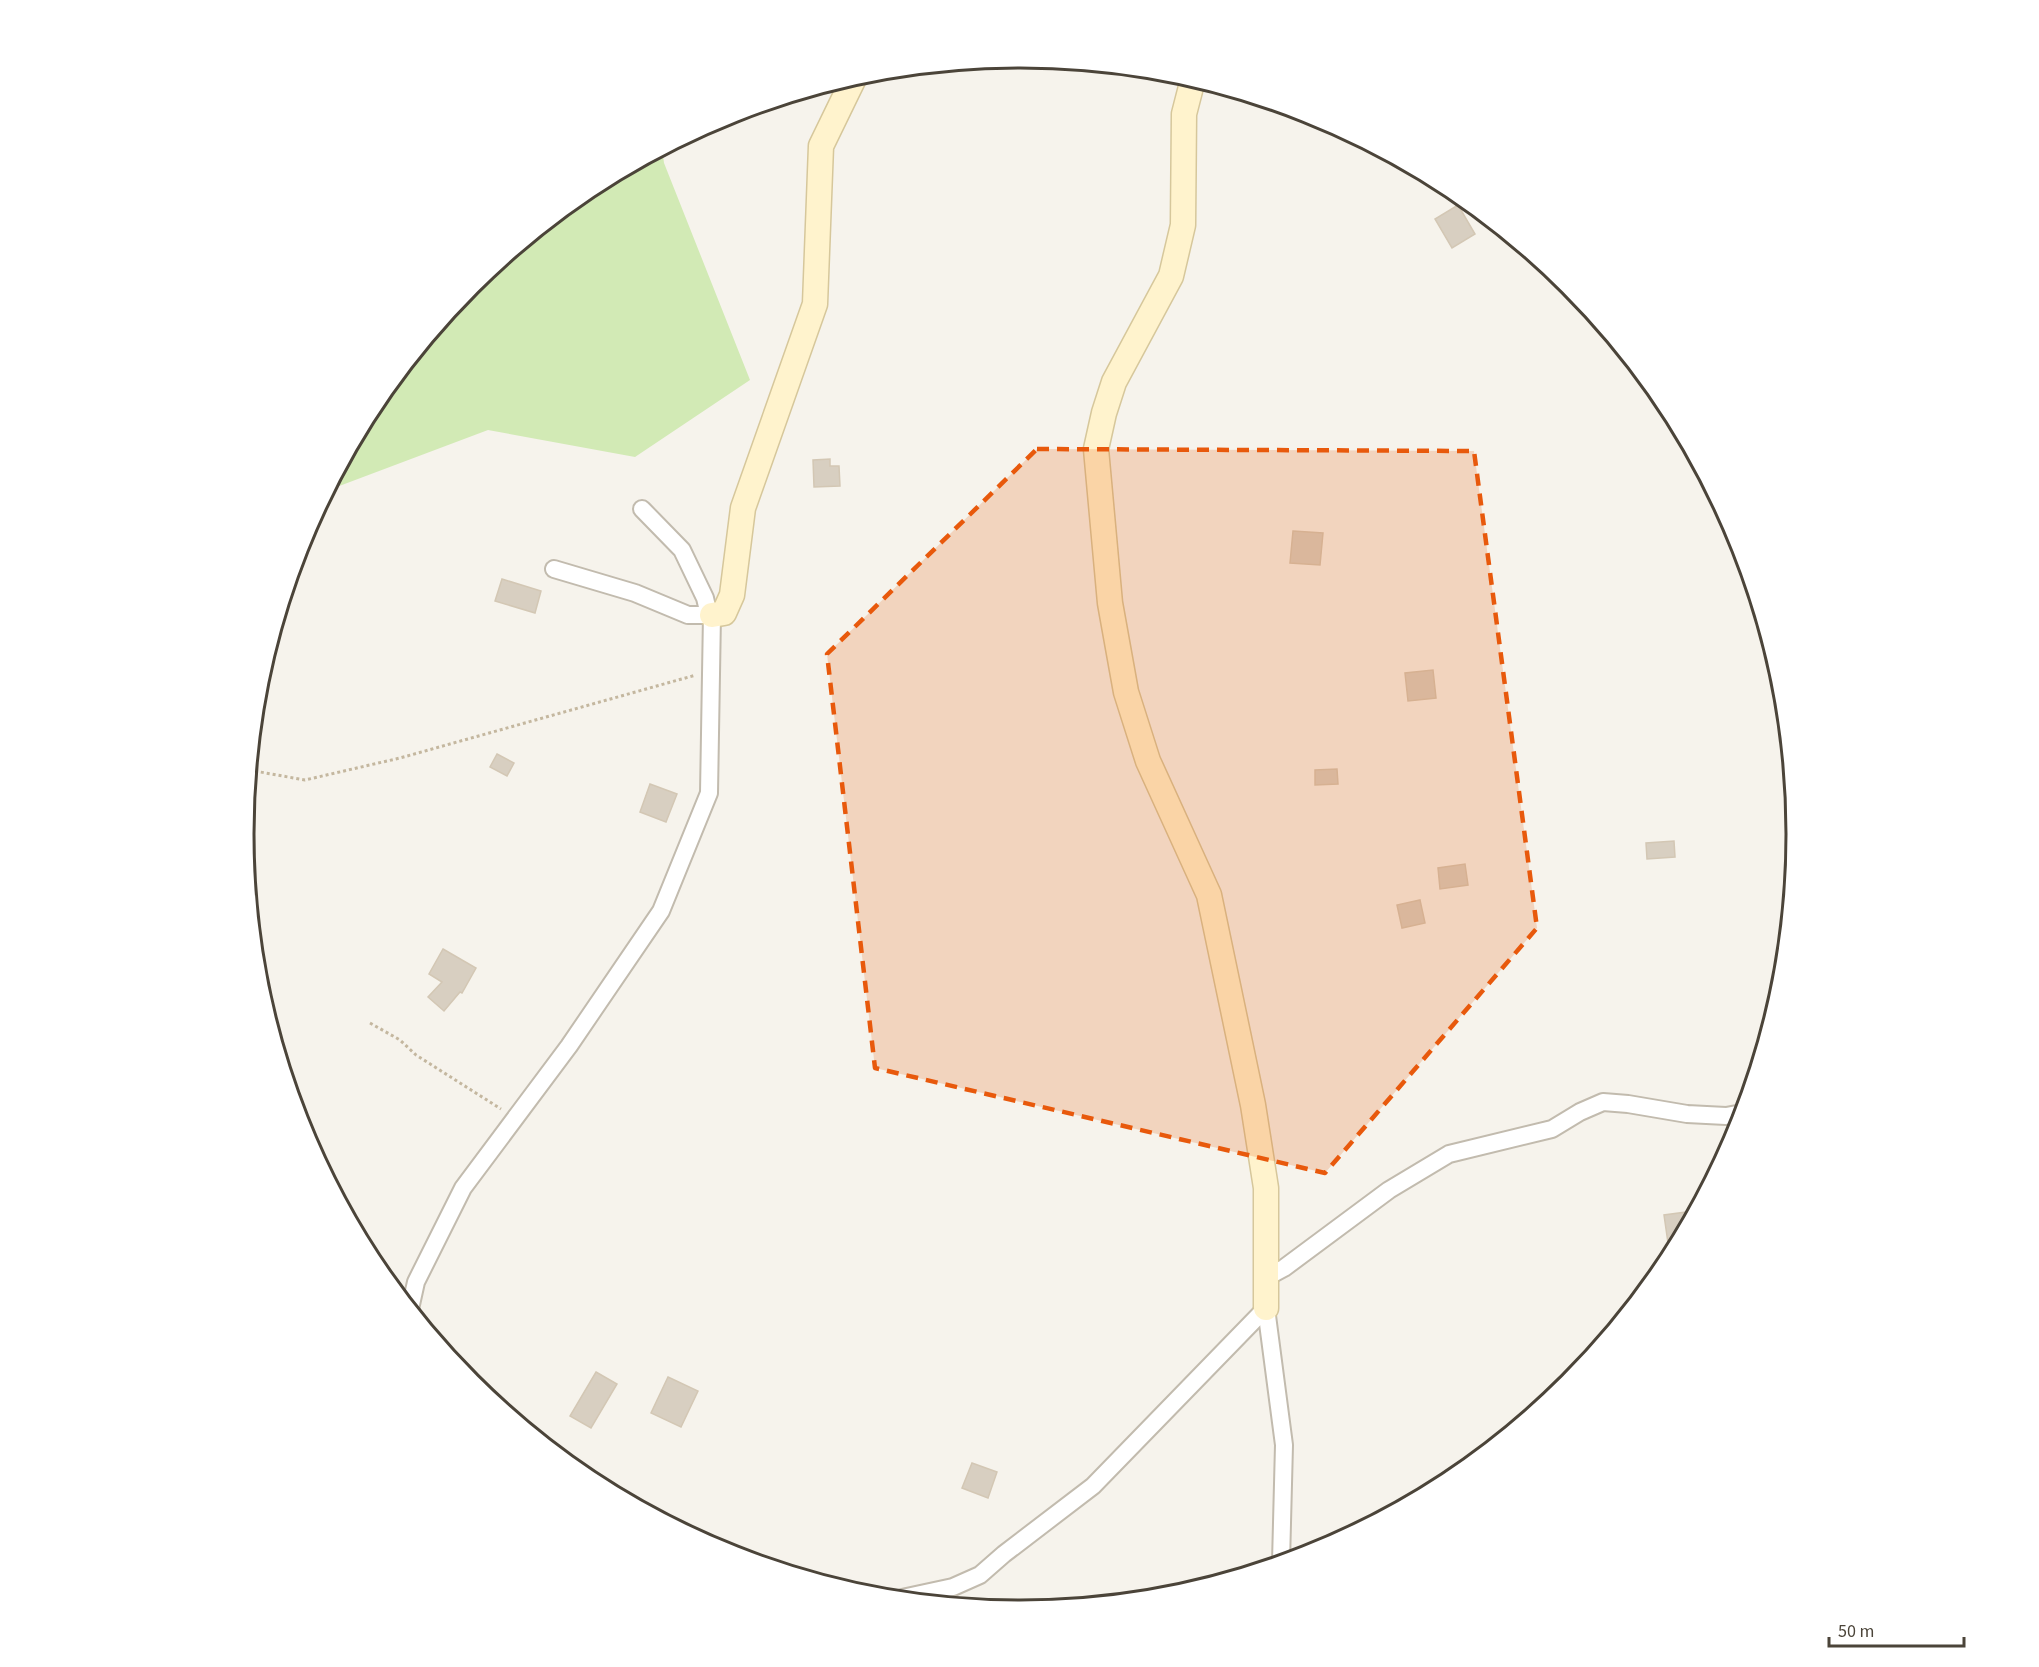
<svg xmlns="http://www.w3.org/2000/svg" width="2039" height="1667" font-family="'Source Sans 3',sans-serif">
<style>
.green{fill:#d2eab5}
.building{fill:#d8cfc1;stroke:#d3c7b4;stroke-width:1.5}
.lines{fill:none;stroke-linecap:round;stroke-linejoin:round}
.street-casing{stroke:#c2bbae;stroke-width:20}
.secondary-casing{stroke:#d6c79b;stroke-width:27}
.path{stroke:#c4b79f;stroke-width:3;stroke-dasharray:3 3;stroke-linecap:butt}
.street{stroke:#fff;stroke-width:16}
.secondary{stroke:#fff3cd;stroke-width:24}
.marked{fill:#e8590c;fill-opacity:0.2;stroke:#e8590c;stroke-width:4.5;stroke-dasharray:12 8;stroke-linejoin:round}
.rim{fill:none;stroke:#4b4439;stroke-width:3}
</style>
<rect width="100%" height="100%" fill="#f6f3ec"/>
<polygon class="green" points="662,148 664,163 750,380 635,457 488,430 326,491 374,402 471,284 588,188"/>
<g class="building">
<polygon points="1458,205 1475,234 1452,248 1435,219"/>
<polygon points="830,459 830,466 839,466 840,486 814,487 813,460"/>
<polygon points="1293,531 1323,533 1320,565 1290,563"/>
<polygon points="502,579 541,591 535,613 495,601"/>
<polygon points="1433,670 1436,698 1408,701 1405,673"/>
<polygon points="497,754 514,763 507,776 490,767"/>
<polygon points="1337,769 1338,784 1315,785 1315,770"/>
<polygon points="650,784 677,794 666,822 640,812"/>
<polygon points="1674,841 1675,857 1647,859 1646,843"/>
<polygon points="1465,864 1468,885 1440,889 1438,868"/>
<polygon points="1420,900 1425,923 1402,928 1397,905"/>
<polygon points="443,949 476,968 462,993 460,992 444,1011 428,997 442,982 429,974"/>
<polygon points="1694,1211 1687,1224 1670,1257 1664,1215"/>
<polygon points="596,1372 617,1384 591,1428 570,1416"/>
<polygon points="668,1377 698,1391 681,1427 651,1413"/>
<polygon points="972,1463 997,1472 988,1498 962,1488"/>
</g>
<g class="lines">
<g class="street-casing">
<g id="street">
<polyline points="642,509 682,550 705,598 709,615"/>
<polyline points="1265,1278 1284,1268 1389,1190 1449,1154 1552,1129 1580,1112 1603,1102 1628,1104 1687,1114 1726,1116 1742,1113"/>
<polyline points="1266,1308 1284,1445 1281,1562"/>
<polyline points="410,1309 416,1282 463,1188 569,1046 661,911 709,793 712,615 688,615 635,593 554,569"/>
<polyline points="902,1598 953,1587 980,1575 1004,1554 1093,1486 1266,1308"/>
</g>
</g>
<g class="secondary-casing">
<g id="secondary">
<polyline points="1193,79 1184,114 1183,225 1171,276 1114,382 1104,413 1096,449 1110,603 1126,692 1148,761 1209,895 1253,1105 1266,1188 1266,1308"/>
<polyline points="712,615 724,613 732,595 743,508 815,304 821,146 855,76"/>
</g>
</g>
<g class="path">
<polyline points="249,770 305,780 400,758 696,675"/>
<polyline points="370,1023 400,1040 416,1055 501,1109"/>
</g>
<use href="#street" class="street"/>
<use href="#secondary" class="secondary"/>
</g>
<path class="marked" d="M1037,449L1474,451L1537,928L1325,1173L875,1068L827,654Z"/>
<path d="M0 0H2039V1667H0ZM254 834a766 766 0 1 1 1532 0a766 766 0 1 1-1532 0Z" fill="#fff" fill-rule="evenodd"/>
<path class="rim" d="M254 834a766 766 0 1 1 1532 0a766 766 0 1 1-1532 0Z"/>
<path d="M1829 1637v9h135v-9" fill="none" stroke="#4b4439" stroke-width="3"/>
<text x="1838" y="1637" font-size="18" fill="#4b4439" stroke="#ffffff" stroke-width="4.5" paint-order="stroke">50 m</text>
</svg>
